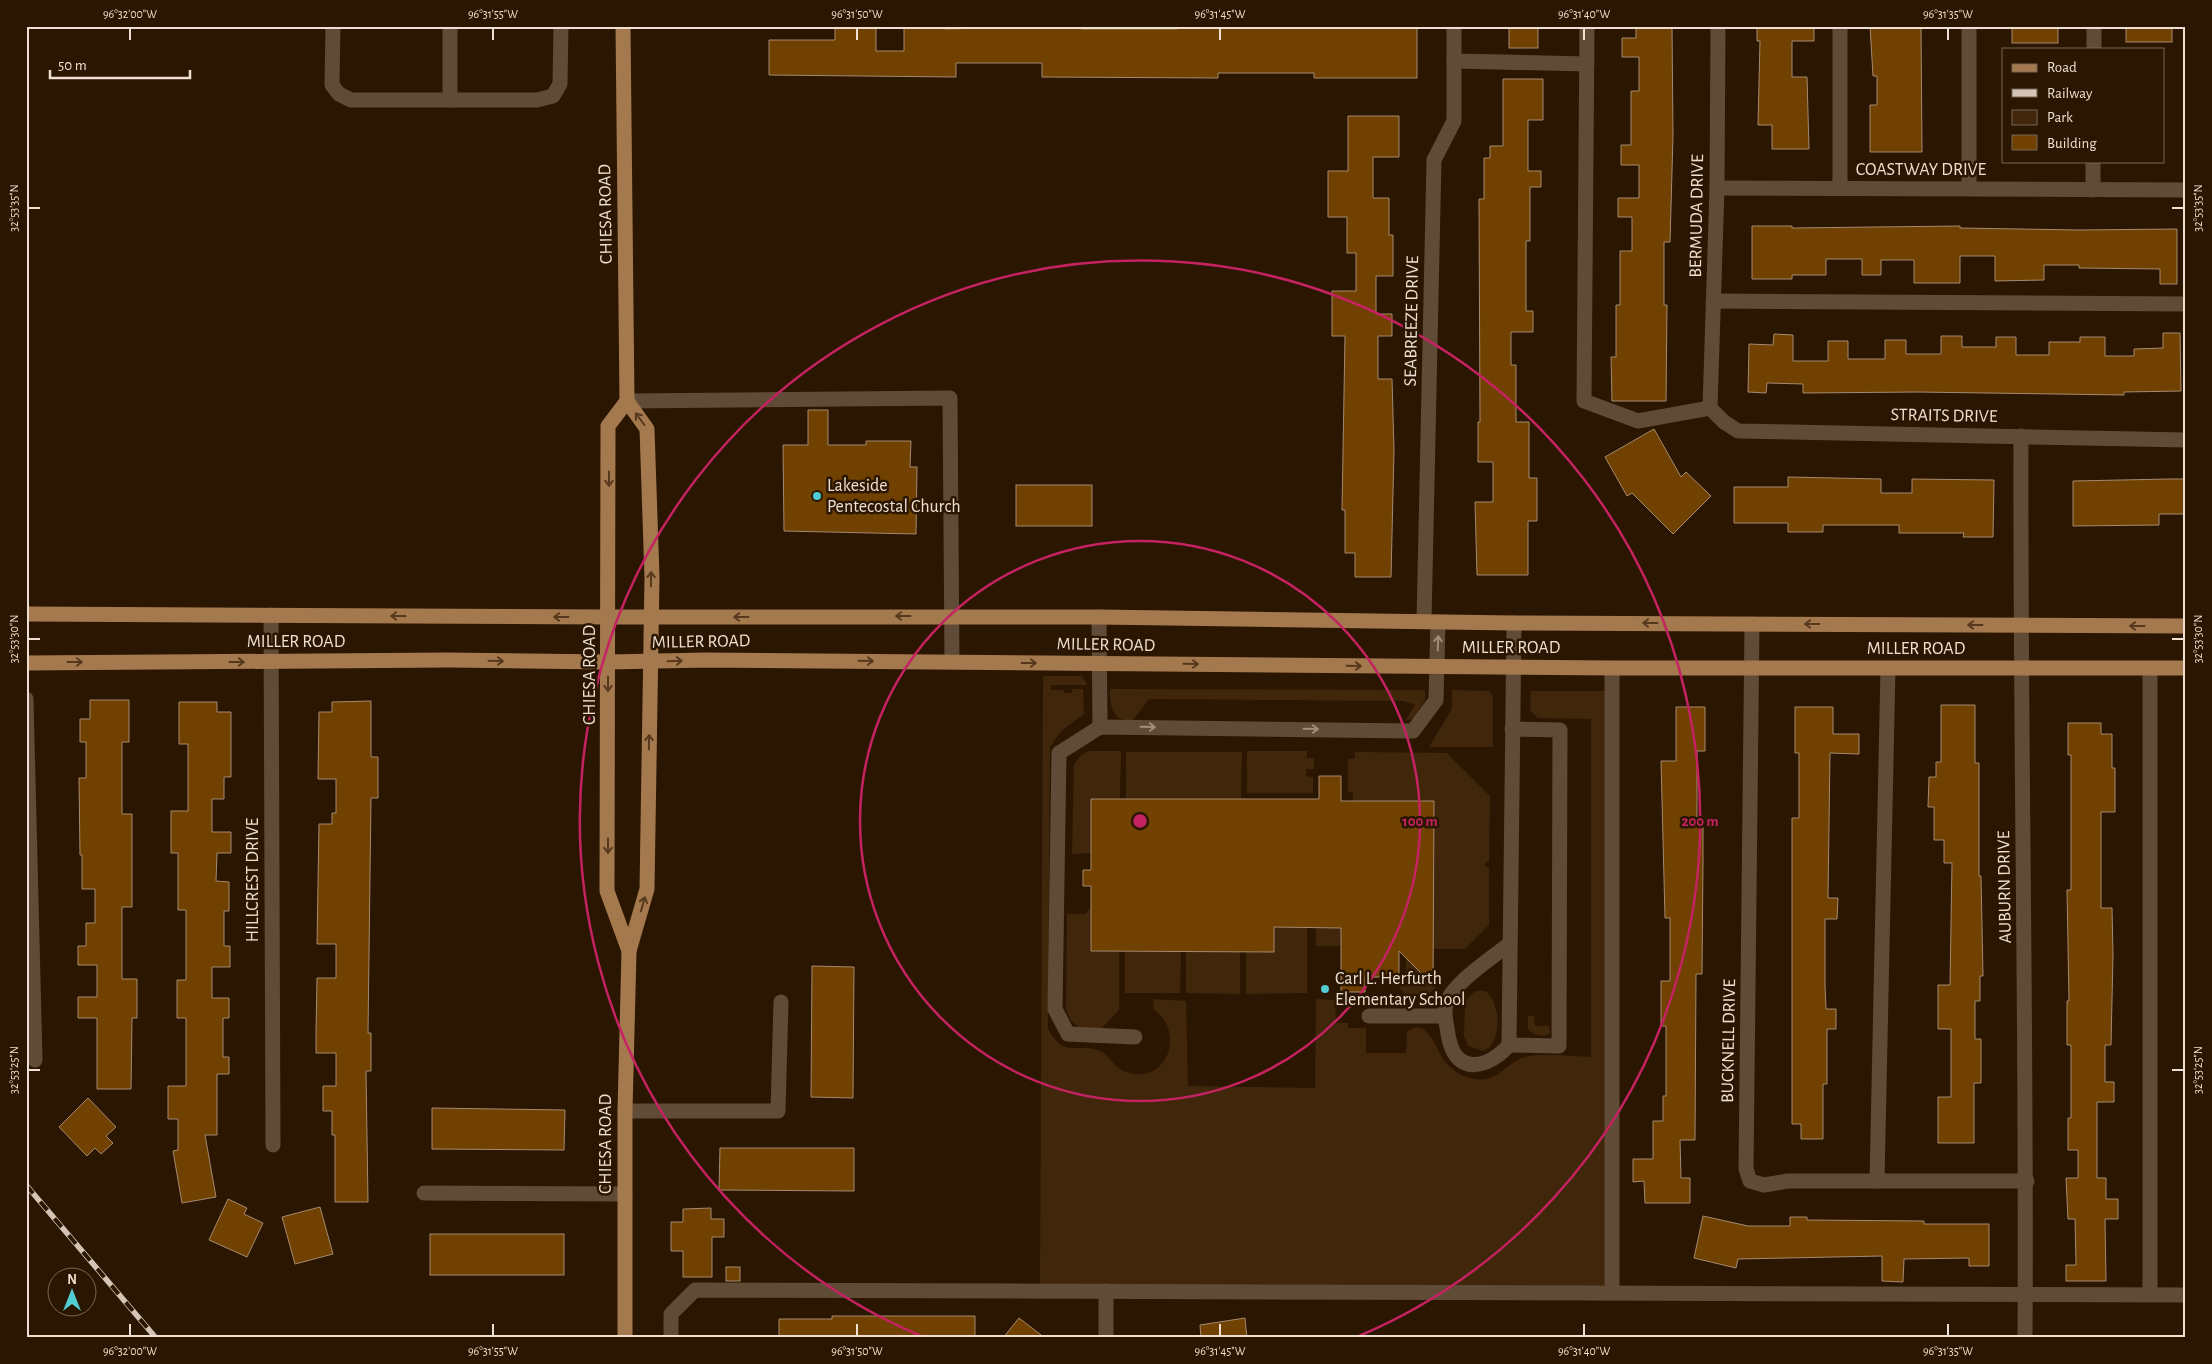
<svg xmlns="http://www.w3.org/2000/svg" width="2212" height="1364" font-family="'Alegreya Sans',sans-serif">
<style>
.green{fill:#40270c}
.building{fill:#704100;stroke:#a58a71}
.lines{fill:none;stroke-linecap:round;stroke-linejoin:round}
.minor{stroke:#604b37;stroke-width:15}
.major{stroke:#a5794e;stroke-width:15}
.rail-casing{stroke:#d4c4b6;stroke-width:5.5}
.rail{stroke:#2b1601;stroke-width:4;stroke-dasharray:11;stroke-linecap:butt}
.oneway{stroke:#56391c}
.oneway2{stroke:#a08e7d}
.ticks{fill:none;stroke:#eedfd2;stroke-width:2}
.ring{fill:none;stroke:#c42261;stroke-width:2.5}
.poi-dot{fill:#51ccd2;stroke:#2b1601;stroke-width:2}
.labels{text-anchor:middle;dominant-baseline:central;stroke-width:5;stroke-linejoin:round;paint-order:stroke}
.street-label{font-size:18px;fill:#eedfd2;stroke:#2b1601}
.poi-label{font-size:18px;fill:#eedfd2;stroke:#2b1601;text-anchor:start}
.centre{fill:#c42261;stroke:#2b1601;stroke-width:2.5}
.ring-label{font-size:15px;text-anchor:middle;font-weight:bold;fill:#c42261;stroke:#2b1601;stroke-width:5;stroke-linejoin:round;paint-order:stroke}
.neatline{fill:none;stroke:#eedfd2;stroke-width:2}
.ticks-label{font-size:12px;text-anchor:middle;fill:#eedfd2}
</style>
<rect width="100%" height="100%" fill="#2b1601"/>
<g class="green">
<path d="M1043,676H1082L1087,685H1051V690H1063L1064,693H1071L1073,689H1083L1084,714L1061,731L1050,747L1048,1029C1064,1057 1073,1044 1097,1050C1112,1054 1112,1072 1135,1074C1172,1077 1182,1029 1154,1010L1153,999L1186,1001L1188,1086L1315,1088L1316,999L1335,1000L1336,1023H1348V1028H1366V1053H1406L1407,1032C1426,1016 1436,1048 1443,1059C1448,1066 1455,1072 1464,1076C1499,1090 1505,1059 1529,1056C1549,1053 1571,1056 1591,1057V719L1538,718L1530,710L1531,691H1609L1606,1289L1040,1286Z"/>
<path d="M1110,689L1425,690V700L1414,718L1405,721L1415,705L1404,701L1149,699L1133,720C1112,723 1110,705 1110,689Z"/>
<polygon points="1452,690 1490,691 1493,698 1493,747 1429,747 1452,709"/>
<polygon points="1090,751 1121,751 1120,799 1091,799 1091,853 1072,854 1074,765 1081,755"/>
<polygon points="1247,751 1307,751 1307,758 1314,758 1314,769 1306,769 1306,776 1313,777 1313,793 1247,793"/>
<polygon points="1126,752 1242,752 1241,799 1126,799"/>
<polygon points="1355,752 1447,753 1490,796 1489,862 1485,862 1485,867 1489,867 1489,925 1465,949 1413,949 1353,801 1353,792 1348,792 1348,759 1355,758"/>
<polygon points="1091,907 1091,951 1119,952 1119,1010 1100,1030 1081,1030 1070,1019 1066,1009 1067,914 1086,914"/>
<polygon points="1274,927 1307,927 1307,993 1246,994 1246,952 1274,952"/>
<polygon points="1316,927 1341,928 1341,946 1316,946"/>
<polygon points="1125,952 1181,952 1180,993 1125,993"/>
<polygon points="1186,952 1240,952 1240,994 1186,993"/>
<polygon points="1406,958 1436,988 1422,999 1407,997 1399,987 1401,984 1406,984"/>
<path d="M1475,991H1485C1501,1002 1503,1043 1483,1051L1469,1046L1464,1037L1465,1001Z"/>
<path d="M1528,1016H1534L1535,1026H1549L1550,1033C1543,1038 1534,1035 1528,1029Z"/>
</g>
<g class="building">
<polygon points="835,26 876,26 876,51 904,51 904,26 945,26 945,29 1081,26 1081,29 1177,29 1177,27 1417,27 1417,78 1314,78 1314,73 1218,73 1218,78 1042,77 1042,63 956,63 956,77 769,75 769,40 835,40"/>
<rect x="1509" y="26" width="29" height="22"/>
<polygon points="1636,26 1672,26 1673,136 1670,242 1664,242 1664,305 1667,305 1666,401 1612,401 1611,357 1616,357 1616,305 1620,305 1620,251 1632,251 1632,217 1618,217 1618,198 1639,198 1639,165 1621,165 1621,145 1631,145 1631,91 1639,91 1639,57 1622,57 1622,38 1636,38"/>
<polygon points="1757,26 1814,26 1814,41 1792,41 1792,77 1807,77 1809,149 1772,149 1772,125 1758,125 1760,41 1757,41"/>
<polygon points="1870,26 1921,26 1922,152 1870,152 1870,105 1877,105 1877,76 1873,76"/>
<rect x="2012" y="26" width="46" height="17"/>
<rect x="2126" y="26" width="46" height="16"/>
<polygon points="1503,79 1543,79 1543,120 1528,120 1528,171 1541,171 1541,187 1530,187 1530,241 1526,241 1526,311 1533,311 1533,332 1511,332 1511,365 1516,365 1516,422 1529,422 1529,478 1537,478 1537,521 1528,521 1528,575 1477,575 1475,502 1493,502 1493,462 1478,462 1478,422 1480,422 1479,199 1484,199 1484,158 1490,158 1490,146 1503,146"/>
<polygon points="1348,116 1399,116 1399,157 1373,157 1373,198 1389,198 1389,235 1393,235 1393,276 1376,276 1376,314 1392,314 1392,336 1378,336 1378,379 1392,379 1394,450 1391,577 1355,577 1355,553 1345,553 1345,510 1342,510 1345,336 1332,336 1332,291 1356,291 1356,253 1347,253 1347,217 1328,217 1328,171 1348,171"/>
<polygon points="1752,226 1792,226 1792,228 1960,226 1960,228 2079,230 2177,229 2177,284 2160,284 2160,269 2079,268 2079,265 2044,265 2044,280 1995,281 1995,256 1960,256 1960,283 1914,283 1914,260 1881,260 1881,275 1862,275 1862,259 1826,259 1826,275 1792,275 1792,279 1752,279"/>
<polygon points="2163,333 2180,333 2181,391 2124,392 2124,395 1917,392 1803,393 1803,384 1767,383 1766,393 1748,392 1749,344 1773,345 1774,334 1793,335 1793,361 1828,361 1828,341 1848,341 1848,359 1885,359 1885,340 1906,340 1906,354 1941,354 1941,336 1962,336 1962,347 1996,347 1996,337 2016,337 2016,355 2049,355 2049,342 2080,342 2080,337 2105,337 2105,356 2134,356 2134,349 2163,348"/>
<polygon points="808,410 828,410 828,445 866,445 866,441 911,441 910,467 917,467 916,534 784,531 783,445 808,445"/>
<polygon points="1654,429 1681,477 1686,472 1711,496 1673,534 1632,493 1627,496 1605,457"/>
<polygon points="1788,477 1881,479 1881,493 1912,493 1912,479 1994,480 1993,537 1963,537 1964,533 1899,533 1899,525 1823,525 1823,532 1788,532 1788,523 1734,523 1734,487 1788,487"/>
<polygon points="2169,479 2186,479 2186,514 2159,514 2159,525 2073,526 2073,481"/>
<rect x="1016" y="485" width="76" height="41"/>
<polygon points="90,700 129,700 129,742 122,742 122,814 132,814 132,907 122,907 122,979 137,979 137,1018 132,1018 131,1089 97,1089 97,1018 78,1018 78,997 97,997 97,965 78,965 78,946 86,946 86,923 95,923 95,889 82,889 82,855 80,855 79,778 86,778 86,742 80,742 80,719 90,719"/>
<polygon points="371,701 371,757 378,757 378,798 371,798 368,1033 371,1033 371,1071 366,1071 368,1202 335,1202 335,1135 332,1135 332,1111 323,1111 323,1086 336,1086 336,1053 316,1053 316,1033 317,978 336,978 336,944 317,944 319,824 332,824 332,813 336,813 336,779 318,779 319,712 332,712 332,702"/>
<polygon points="179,702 217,702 217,712 231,712 231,777 224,777 224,799 212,799 212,832 231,832 231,853 217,853 216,881 229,882 229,911 224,911 224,946 230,946 230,967 212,967 212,998 229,998 229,1018 223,1018 223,1057 229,1057 229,1074 217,1074 217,1135 205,1135 216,1197 182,1203 173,1151 178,1150 178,1119 168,1119 168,1086 186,1086 186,1018 177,1018 177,980 186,980 186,910 178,910 178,853 171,853 171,811 188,811 188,744 179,744"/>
<polygon points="1941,705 1975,705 1975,763 1979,763 1979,876 1981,876 1983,976 1980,976 1980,1001 1975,1001 1975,1039 1981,1039 1981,1083 1974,1083 1974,1143 1938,1143 1938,1097 1951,1097 1951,1029 1938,1029 1938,985 1950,985 1952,863 1944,863 1944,840 1934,840 1934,807 1928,807 1929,777 1936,777 1936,762 1941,762"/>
<polygon points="1676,707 1705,707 1705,751 1697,751 1697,817 1703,817 1703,862 1702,974 1696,974 1695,1140 1680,1140 1681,1178 1690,1178 1690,1203 1645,1203 1644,1181 1633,1182 1633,1159 1653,1159 1653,1121 1663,1121 1663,1096 1666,1096 1666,1026 1661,1026 1661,981 1670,981 1670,918 1665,918 1661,761 1676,761"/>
<polygon points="1795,707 1833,707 1833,734 1859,734 1859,754 1830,753 1828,898 1838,898 1837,919 1825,919 1825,985 1826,1009 1836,1009 1836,1029 1827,1029 1827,1084 1823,1084 1823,1139 1801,1139 1801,1124 1792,1124 1792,818 1799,818 1799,753 1795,753"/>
<polygon points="2068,723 2101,723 2101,734 2112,734 2112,768 2115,768 2115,812 2101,812 2101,908 2112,908 2113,955 2111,1045 2105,1045 2105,1082 2114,1082 2114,1102 2097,1102 2097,1178 2106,1178 2106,1199 2118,1199 2118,1219 2105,1219 2106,1281 2066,1281 2066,1265 2076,1265 2075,1219 2068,1219 2066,1178 2078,1178 2078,1150 2068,1150 2068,1118 2071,1118 2071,1045 2067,1045 2067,1001 2069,1001 2067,890 2071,890 2071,755 2068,755"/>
<polygon points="1319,776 1341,776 1341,801 1434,801 1433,985 1399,951 1399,977 1365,977 1365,992 1341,992 1341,928 1274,927 1274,952 1091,951 1091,886 1083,886 1083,870 1091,870 1091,799 1319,799"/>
<polygon points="812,966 854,967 853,1098 811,1097"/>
<polygon points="88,1098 116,1127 106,1136 113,1143 101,1154 95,1148 87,1156 59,1127"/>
<polygon points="432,1108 565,1110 564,1150 432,1149"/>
<polygon points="720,1148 854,1148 854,1191 719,1190"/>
<polygon points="228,1199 247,1208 244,1214 263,1223 247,1257 209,1240"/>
<polygon points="320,1207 333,1254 295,1264 282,1217"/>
<polygon points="711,1208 711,1219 724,1219 724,1237 712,1237 712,1277 683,1277 683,1251 671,1251 671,1222 683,1222 683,1209"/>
<polygon points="1703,1216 1748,1226 1790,1226 1790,1217 1807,1217 1807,1220 1924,1221 1924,1224 1989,1224 1989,1266 1969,1266 1969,1258 1904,1259 1903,1282 1882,1281 1882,1256 1738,1259 1736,1268 1694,1258"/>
<rect x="430" y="1234" width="134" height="41"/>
<rect x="726" y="1267" width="14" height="14"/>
<polygon points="832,1316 975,1316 975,1338 779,1338 779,1319 832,1319"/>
<polygon points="1019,1318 1045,1338 1003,1338"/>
<polygon points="1245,1318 1247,1338 1201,1338 1200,1325"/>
</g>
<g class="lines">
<g class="minor">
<polyline points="333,26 332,85 339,94 351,100 537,100 553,96 560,84 561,26"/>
<polyline points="1587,26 1584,401 1638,421 1710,408"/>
<polyline points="1969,26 1969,188"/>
<polyline points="2094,49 2094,26"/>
<polyline points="1454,61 1587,64"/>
<polyline points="450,100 450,26"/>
<polyline points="1717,188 2186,190"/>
<polyline points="1840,188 1840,26"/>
<polyline points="2093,190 2093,161"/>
<polyline points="1713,301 2186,304"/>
<polyline points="627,401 950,398 952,662"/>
<polyline points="1710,408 1724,422 1738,431 2186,440"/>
<polyline points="1710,408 1717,188 1718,26"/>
<path d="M2021,436C2020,737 2027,1037 2025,1338"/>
<polyline points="271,615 273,1145"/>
<polyline points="1099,617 1100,727"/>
<polyline points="1424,621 1434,160 1454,121 1454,26"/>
<polyline points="1752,624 1746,1169 1750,1181 1764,1185 1788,1181 2027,1181"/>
<polyline points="2150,668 2150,1294"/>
<polyline points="26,699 35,1060"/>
<polyline points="1512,729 1560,730 1559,1046 1509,1045 1514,623"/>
<polyline points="1369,1016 1445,1016"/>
<polyline points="1135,1037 1068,1034 1055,1009 1059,753 1100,727 1413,731 1436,700 1438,622"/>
<path d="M1509,1045C1498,1058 1475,1073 1459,1059C1451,1052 1448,1036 1447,1027C1445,1019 1444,1011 1446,1004C1452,983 1493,958 1510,943"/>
<polyline points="625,1111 778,1111 781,1002"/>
<polyline points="1877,1181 1888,668"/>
<polyline points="424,1193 625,1194"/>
<polyline points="1612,1293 1612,668"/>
<polyline points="671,1338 671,1314 695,1290 2186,1295"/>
<polyline points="1106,1338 1106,1291"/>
</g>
<g class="major">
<polyline points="623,26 627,401 608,426 607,891 629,951"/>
<polyline points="26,614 609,617 1099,617 1514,623 2186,626"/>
<polyline points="26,663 448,660 608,662 706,660 1612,668 2186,668"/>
<polyline points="625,1338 625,1111 629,951 647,889 652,577 647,429 627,401"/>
</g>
<g class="rail-casing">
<polyline id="rail" points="26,1185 156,1338"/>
</g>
<use href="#rail" class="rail"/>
</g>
<defs><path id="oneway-shaft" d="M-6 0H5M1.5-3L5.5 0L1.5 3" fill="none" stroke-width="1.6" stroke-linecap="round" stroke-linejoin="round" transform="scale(1.25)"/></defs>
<g class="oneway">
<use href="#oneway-shaft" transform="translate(640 419) rotate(-127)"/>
<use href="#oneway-shaft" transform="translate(609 479) rotate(90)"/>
<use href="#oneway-shaft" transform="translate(651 579) rotate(-89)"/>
<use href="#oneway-shaft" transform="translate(398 616) rotate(-180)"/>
<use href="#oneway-shaft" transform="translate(903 616) rotate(180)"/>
<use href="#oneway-shaft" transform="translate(561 617) rotate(-180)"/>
<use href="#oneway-shaft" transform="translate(741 617) rotate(180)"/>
<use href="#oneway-shaft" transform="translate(1650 623) rotate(-180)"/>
<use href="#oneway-shaft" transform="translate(1812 624) rotate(-180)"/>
<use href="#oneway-shaft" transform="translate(1975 625) rotate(-180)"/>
<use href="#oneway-shaft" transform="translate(2137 626) rotate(-180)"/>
<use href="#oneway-shaft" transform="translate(496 661) rotate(1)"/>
<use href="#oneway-shaft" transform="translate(675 661) rotate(-2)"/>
<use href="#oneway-shaft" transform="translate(866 661) rotate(1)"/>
<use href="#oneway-shaft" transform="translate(75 662)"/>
<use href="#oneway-shaft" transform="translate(237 662)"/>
<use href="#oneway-shaft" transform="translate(1029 663)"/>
<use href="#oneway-shaft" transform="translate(1191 664) rotate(1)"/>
<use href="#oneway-shaft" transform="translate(1354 666) rotate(1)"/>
<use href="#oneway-shaft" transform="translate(608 684) rotate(90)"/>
<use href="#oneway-shaft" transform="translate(649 742) rotate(-89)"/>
<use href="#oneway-shaft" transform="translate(608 846) rotate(90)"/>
<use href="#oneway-shaft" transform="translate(643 904) rotate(-74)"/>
</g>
<g class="oneway2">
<use href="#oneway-shaft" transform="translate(1438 643) rotate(-88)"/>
<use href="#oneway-shaft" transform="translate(1148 727) rotate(1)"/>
<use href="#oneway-shaft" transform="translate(1311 729) rotate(1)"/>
</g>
<path class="ticks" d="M130,28V40M493,28V40M857,28V40M1220,28V40M1584,28V40M1948,28V40M28,208H40M2172,208H2184M28,639H40M2172,639H2184M28,1070H40M2172,1070H2184M130,1324V1336M493,1324V1336M857,1324V1336M1220,1324V1336M1584,1324V1336M1948,1324V1336"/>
<g class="ring">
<circle cx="1140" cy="821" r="280"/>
<path d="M921 1336A560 560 0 1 1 1359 1336"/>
</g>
<g class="poi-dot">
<circle cx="817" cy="496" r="5"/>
<circle cx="1325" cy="989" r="5"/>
</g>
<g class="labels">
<g class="street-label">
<text x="1921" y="170">COASTWAY DRIVE</text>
<text transform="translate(606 214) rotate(-91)">CHIESA ROAD</text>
<text transform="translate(1697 216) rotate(-89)">BERMUDA DRIVE</text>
<text transform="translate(1412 321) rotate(-89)">SEABREEZE DRIVE</text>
<text transform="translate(1944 416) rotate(1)">STRAITS DRIVE</text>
<text x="296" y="642">MILLER ROAD</text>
<text transform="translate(701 642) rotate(-1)">MILLER ROAD</text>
<text transform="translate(1106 645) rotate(1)">MILLER ROAD</text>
<text x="1511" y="648">MILLER ROAD</text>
<text x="1916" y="649">MILLER ROAD</text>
<text transform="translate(590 675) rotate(-90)">CHIESA ROAD</text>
<text transform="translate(253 880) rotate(-90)">HILLCREST DRIVE</text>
<text transform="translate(2005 887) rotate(-91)">AUBURN DRIVE</text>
<text transform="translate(1729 1041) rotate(-89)">BUCKNELL DRIVE</text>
<text transform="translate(606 1144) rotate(-90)">CHIESA ROAD</text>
</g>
<g class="poi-label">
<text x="827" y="486">Lakeside<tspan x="827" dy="21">Pentecostal Church</tspan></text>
<text x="1335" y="979">Carl L. Herfurth<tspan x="1335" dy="21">Elementary School</tspan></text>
</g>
</g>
<circle cx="1140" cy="821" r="8" class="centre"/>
<g class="ring-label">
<text x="1420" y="826">100 m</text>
<text x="1700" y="826">200 m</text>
</g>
<rect width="2212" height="1364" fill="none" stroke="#2b1601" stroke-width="55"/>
<rect x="2002" y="48" width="162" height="115" fill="#2b1601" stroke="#796655"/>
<rect x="2012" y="64" width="25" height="8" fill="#a5794e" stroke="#796655"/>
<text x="2047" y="72" font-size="15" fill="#eedfd2">Road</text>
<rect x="2012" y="89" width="25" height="8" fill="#d4c4b6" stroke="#796655"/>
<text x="2047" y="98" font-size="15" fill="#eedfd2">Railway</text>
<rect x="2012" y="110" width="25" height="15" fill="#40270c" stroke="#796655"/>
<text x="2047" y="122" font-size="15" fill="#eedfd2">Park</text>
<rect x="2012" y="135" width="25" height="15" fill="#704100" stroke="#796655"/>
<text x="2047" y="148" font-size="15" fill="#eedfd2">Building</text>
<g transform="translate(72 1292)"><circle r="24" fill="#2b1601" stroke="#796655"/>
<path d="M0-4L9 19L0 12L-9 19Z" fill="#51ccd2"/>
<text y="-8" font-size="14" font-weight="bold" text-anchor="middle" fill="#eedfd2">N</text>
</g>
<path d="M50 70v8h140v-8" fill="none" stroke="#eedfd2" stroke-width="2.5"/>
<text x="58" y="70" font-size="15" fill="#eedfd2" stroke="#2b1601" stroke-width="4" paint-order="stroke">50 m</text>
<rect x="28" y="28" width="2156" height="1308" class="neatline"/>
<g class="ticks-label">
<text x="130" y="18">96°32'00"W</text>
<text x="493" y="18">96°31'55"W</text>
<text x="857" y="18">96°31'50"W</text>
<text x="1220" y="18">96°31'45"W</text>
<text x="1584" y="18">96°31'40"W</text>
<text x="1948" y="18">96°31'35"W</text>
<text transform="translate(14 208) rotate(-90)" y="4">32°53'35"N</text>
<text transform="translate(2198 208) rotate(-90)" y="4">32°53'35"N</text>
<text transform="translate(14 639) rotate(-90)" y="4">32°53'30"N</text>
<text transform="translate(2198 639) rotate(-90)" y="4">32°53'30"N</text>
<text transform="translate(14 1070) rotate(-90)" y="4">32°53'25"N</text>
<text transform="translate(2198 1070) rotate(-90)" y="4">32°53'25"N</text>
<text x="130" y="1355">96°32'00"W</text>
<text x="493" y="1355">96°31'55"W</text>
<text x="857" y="1355">96°31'50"W</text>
<text x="1220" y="1355">96°31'45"W</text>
<text x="1584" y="1355">96°31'40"W</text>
<text x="1948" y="1355">96°31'35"W</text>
</g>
</svg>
